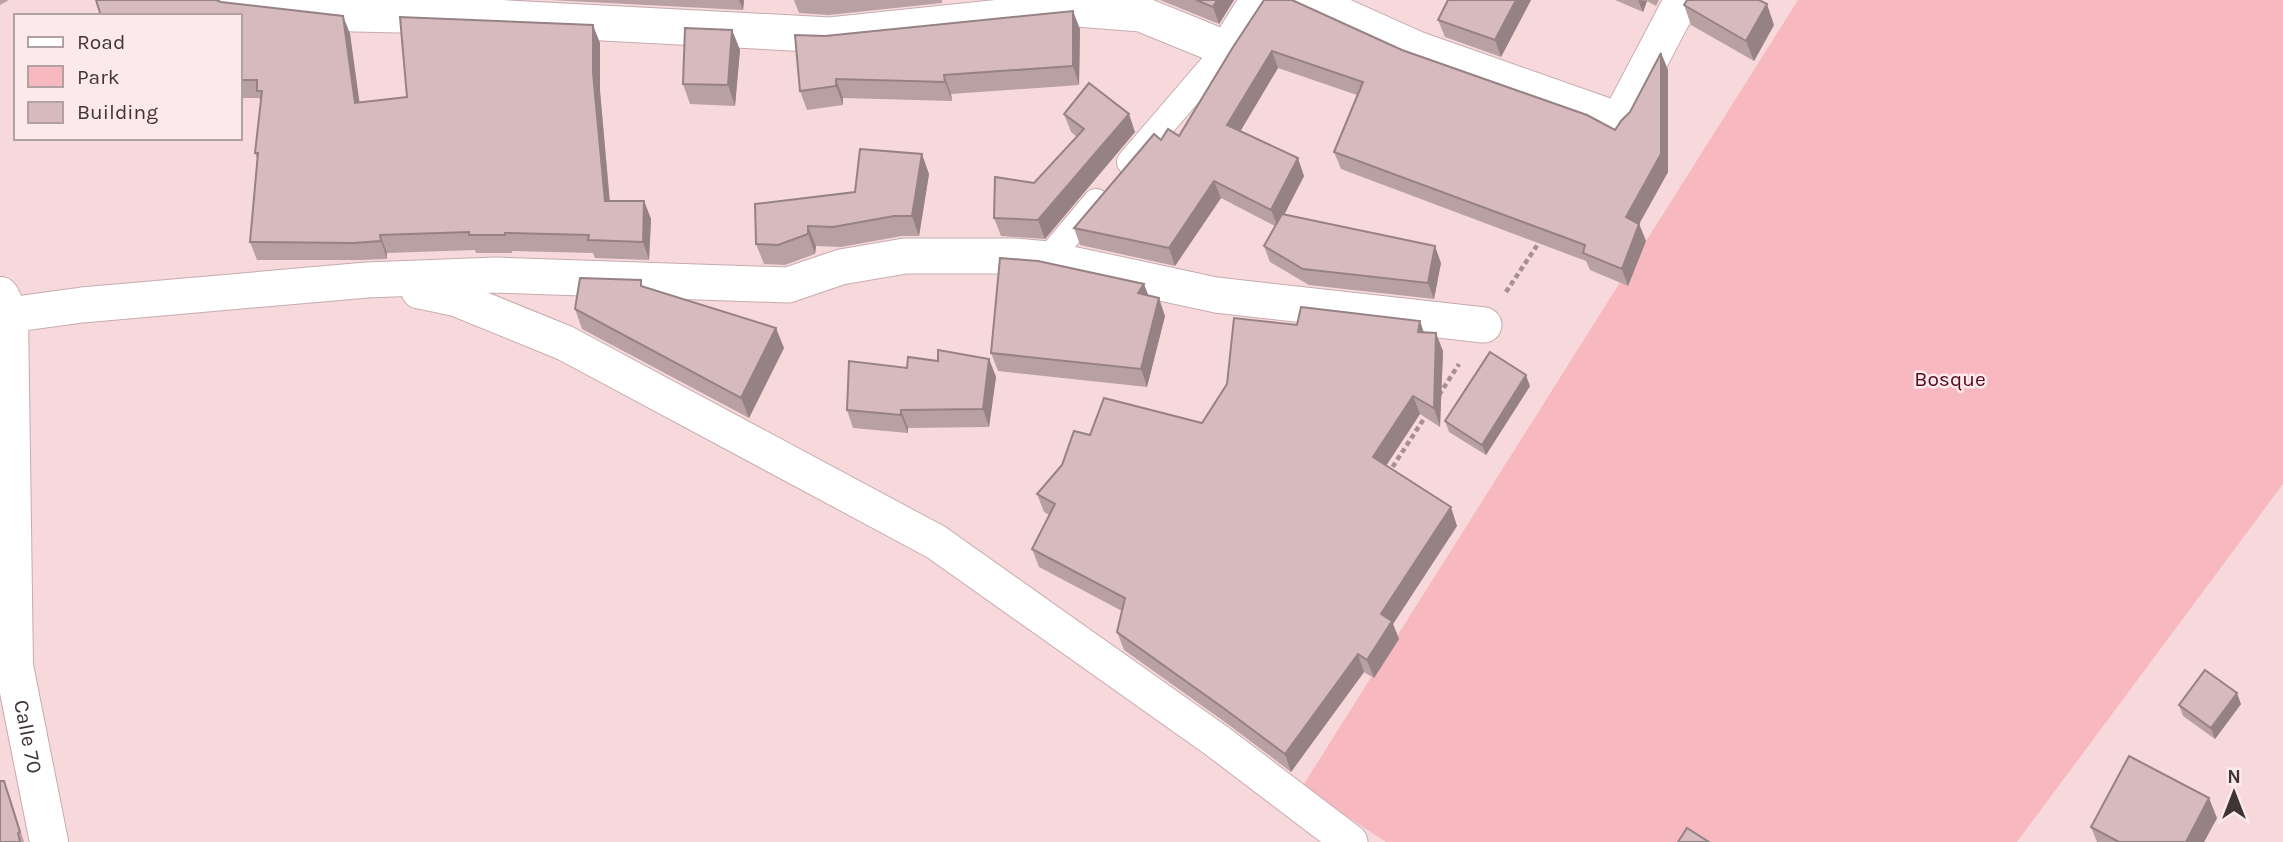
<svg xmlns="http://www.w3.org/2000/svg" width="2283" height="842" font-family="Karla,sans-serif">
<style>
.green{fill:#f8b8c0}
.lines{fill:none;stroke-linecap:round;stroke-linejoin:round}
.pedestrian-casing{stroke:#c7abae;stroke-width:28}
.minor-casing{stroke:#c7abae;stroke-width:37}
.tertiary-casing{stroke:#c7abae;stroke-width:40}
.path{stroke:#a58f91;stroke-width:4.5;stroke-dasharray:5 3.5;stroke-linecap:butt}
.pedestrian{stroke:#fff;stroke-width:26}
.minor{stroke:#fff;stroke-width:35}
.tertiary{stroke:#fff;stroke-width:38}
.wall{fill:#b9a0a3}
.shaded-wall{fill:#968284}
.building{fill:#d7babd;stroke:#968284;stroke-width:2}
.labels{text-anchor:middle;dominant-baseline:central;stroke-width:5;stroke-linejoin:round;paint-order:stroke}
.park-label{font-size:21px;fill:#550820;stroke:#fce9eb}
.street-label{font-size:21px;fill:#403536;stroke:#fce9eb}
</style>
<rect width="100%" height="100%" fill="#f7d9dc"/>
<polygon class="green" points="1798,0 2283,0 2283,484 2017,842 1386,842 1302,787"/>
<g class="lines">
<g class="pedestrian-casing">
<g id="pedestrian">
<polyline points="1130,162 1227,49"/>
<polyline points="1048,259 1096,202"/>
</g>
</g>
<g class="minor-casing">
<g id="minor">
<polyline points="230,0 355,14 491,17 830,35 1077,9 1141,14 1227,49 1258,0"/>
<polyline points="1308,0 1417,49 1619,120 1682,0"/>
<polyline points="419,291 457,299 565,343 936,542 1217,741 1350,842"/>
<polyline points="9,315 82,305 367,280 496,275 788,285 841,267 905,256 1014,256 1048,259 1216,295 1484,325"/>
</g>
</g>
<g class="tertiary-casing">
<g id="tertiary">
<path id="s1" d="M0,296L9,315L14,666L49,842"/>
</g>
</g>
<g class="path">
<polyline points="1506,292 1542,238"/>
<polyline points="1439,395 1459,364"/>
<polyline points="1388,474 1427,414"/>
</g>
<use href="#pedestrian" class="pedestrian"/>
<use href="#minor" class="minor"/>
<use href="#tertiary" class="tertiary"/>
</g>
<g class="wall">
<polygon points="0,0 9,0 0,5"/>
<polygon points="550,0 744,0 743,10"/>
<polygon points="794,0 942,0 942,3 829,15 799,13"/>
<polygon points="1160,0 1234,0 1219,24"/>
<polygon points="1264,0 1402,50 1615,130 1630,112 1661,53 1668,70 1668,172 1639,224 1646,241 1628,286 1590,270 1586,261 1341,169 1334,152 1357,95 1278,68 1240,131 1304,176 1284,214 1441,263 1434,299 1309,285 1270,262 1264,246 1275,226 1221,198 1175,266 1080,245 1074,228 1161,140 1179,136"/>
<polygon points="1448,0 1531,0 1501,57 1445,37 1438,20"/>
<polygon points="1615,0 1659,0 1656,6 1647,1 1643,12"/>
<polygon points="221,2 343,16 350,34 359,102 407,97 600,43 600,91 610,201 644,201 651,219 649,260 595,258 593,253 512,251 512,253 476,253 475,250 387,253 387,259 360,260 257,260 250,242 257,159 255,153 261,101 259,98 240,98 240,16"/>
<polygon points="1684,5 1774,25 1754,61 1691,25"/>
<polygon points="1080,29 1079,85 951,94 952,101 843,98 843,105 807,110 800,91 825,36"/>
<polygon points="732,30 740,50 735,106 690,104 683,84"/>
<polygon points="1064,114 1135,132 1045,239 1001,236 994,218 1034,183 1077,137 1071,132"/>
<polygon points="929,174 919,236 902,236 841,247 816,246 815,254 785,265 764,264 756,244 855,192"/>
<polygon points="1148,295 1165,316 1147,387 998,371 991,353"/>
<polygon points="575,309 784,348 749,418 582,329"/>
<polygon points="1297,325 1424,332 1443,351 1440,427 1420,414 1386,466 1457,526 1393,624 1399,639 1374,678 1364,672 1291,772 1229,725 1124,650 1117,632 1122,611 1039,567 1032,549 1049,515 1044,512 1037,494 1090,435 1202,423"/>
<polygon points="989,359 996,377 989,427 908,428 908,433 853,428 847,410 907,368 938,361"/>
<polygon points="1530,386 1486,455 1449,432 1445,421"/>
<polygon points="2241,704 2215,739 2183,716 2179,705"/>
<polygon points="4,781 11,800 24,842 0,842"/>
<polygon points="2217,818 2204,842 2097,842 2091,827"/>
</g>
<g class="shaded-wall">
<polygon points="739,0 744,0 743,10"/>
<polygon points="1217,0 1234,0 1219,24 1213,7"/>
<polygon points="1516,0 1531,0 1501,57 1495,40"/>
<polygon points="1638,0 1647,1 1643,12"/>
<polygon points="1767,4 1774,25 1754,61 1746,41"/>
<polygon points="1073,11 1080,29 1079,85 1073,66"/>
<polygon points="343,16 350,34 362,120 355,103"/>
<polygon points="593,25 600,43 600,91 611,218 605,201 593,73"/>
<polygon points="732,30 740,50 735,106 728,85"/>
<polygon points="1272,51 1278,68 1234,142 1227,125"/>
<polygon points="1661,53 1668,70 1668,172 1633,235 1626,217"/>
<polygon points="944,75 951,94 952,101 945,82"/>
<polygon points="836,79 843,98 843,105 836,86"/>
<polygon points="1129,114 1135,132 1045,239 1038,220"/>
<polygon points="922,154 929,174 919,236 912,216"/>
<polygon points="1298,158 1304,176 1278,227 1271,210"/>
<polygon points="1214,181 1221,198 1175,266 1169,248"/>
<polygon points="644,201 651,219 649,260 643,242"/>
<polygon points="1639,224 1646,241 1628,286 1622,269"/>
<polygon points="808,226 816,246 815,254 808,234"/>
<polygon points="380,235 387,253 387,259 381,241"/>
<polygon points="1435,246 1441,263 1434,299 1428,283"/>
<polygon points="1144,284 1151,302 1138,293"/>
<polygon points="1159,298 1165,316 1147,387 1141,369"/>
<polygon points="1420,321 1426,339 1418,332"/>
<polygon points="776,328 784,348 749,418 741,398"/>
<polygon points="1436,333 1443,351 1440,427 1434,408"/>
<polygon points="989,359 996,377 989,427 983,409"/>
<polygon points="1526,375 1530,386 1486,455 1482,445"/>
<polygon points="1413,396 1420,414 1380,475 1373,457"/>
<polygon points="901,410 908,428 908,433 901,415"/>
<polygon points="1451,507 1457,526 1393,624 1399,639 1374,678 1367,660 1381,614"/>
<polygon points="1358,654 1364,672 1291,772 1285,754"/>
<polygon points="2237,693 2241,704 2215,739 2211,728"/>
<polygon points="2209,798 2217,818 2204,842 2186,842"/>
</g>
<g class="building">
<polygon points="96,0 216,0 221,2 343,16 355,103 407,97 400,17 593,25 593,73 605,201 644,201 643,242 588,240 589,235 505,233 505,235 469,235 469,232 380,235 381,241 354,243 250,242 258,153 255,153 262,91 257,91 257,80 240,80 240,16 101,16"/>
<polygon points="1196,0 1217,0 1213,7"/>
<polygon points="1264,0 1292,0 1402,50 1587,115 1615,130 1621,121 1630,112 1661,53 1661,154 1626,217 1639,224 1622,269 1583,253 1585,245 1334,152 1363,82 1272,51 1227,125 1298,158 1271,210 1214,181 1169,248 1074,228 1154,134 1161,140 1168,129 1179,136 1233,47"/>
<polygon points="1448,0 1516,0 1495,40 1438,20"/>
<polygon points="1687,0 1759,0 1767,4 1746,41 1684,5"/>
<polygon points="1073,11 1073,66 944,75 945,82 836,79 836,86 800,91 795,35 825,36"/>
<polygon points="685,28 732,30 728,85 683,84"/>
<polygon points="1089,83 1129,114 1038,220 994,218 995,177 1034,183 1084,129 1064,114"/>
<polygon points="860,149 922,154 912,216 894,216 833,227 808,226 808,234 778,245 756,244 755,204 855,192"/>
<polygon points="1282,214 1435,246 1428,283 1303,269 1264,246"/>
<polygon points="1000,258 1038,261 1144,284 1138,293 1159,298 1141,369 991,353"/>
<polygon points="580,278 641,280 641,286 776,328 741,398 575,309"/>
<polygon points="1301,307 1420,321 1418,332 1436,333 1434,408 1413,396 1373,457 1451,507 1381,614 1392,621 1367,660 1358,654 1285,754 1222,707 1117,632 1125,598 1032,549 1055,504 1037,494 1062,465 1074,431 1090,435 1104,398 1202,423 1227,384 1234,318 1297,325"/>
<polygon points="938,350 989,359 983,409 901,410 901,415 847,410 849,361 907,368 908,357 938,361"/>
<polygon points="1490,352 1526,375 1482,445 1445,421"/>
<polygon points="2205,670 2237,693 2211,728 2179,705"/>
<polygon points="2129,756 2209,798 2186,842 2119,842 2091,827"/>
<polygon points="0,781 4,781 20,832 18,833 20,842 0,842"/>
<polygon points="1687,828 1709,842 1678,842"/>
</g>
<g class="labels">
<g class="park-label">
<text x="1950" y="379">Bosque</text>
</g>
<g class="street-label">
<text stroke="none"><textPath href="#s1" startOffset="444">Calle 70</textPath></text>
</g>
</g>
<rect x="14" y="14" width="228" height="126" fill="#fce9eb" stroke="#b1a1a3" stroke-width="2"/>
<rect x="28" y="37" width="35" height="10" fill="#ffffff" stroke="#b1a1a3" stroke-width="2"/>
<text x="77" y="49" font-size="21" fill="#403536">Road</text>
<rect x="28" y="66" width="35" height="21" fill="#f8b8c0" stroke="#b1a1a3" stroke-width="2"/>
<text x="77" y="84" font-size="21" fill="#403536">Park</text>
<rect x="28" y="102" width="35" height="21" fill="#d7babd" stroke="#b1a1a3" stroke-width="2"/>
<text x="77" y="119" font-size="21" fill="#403536">Building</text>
<g transform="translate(2234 793)" stroke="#fce9eb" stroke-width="5" paint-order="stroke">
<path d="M0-5L12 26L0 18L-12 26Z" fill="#403536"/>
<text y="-10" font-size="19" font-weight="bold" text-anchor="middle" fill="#403536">N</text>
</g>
</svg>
